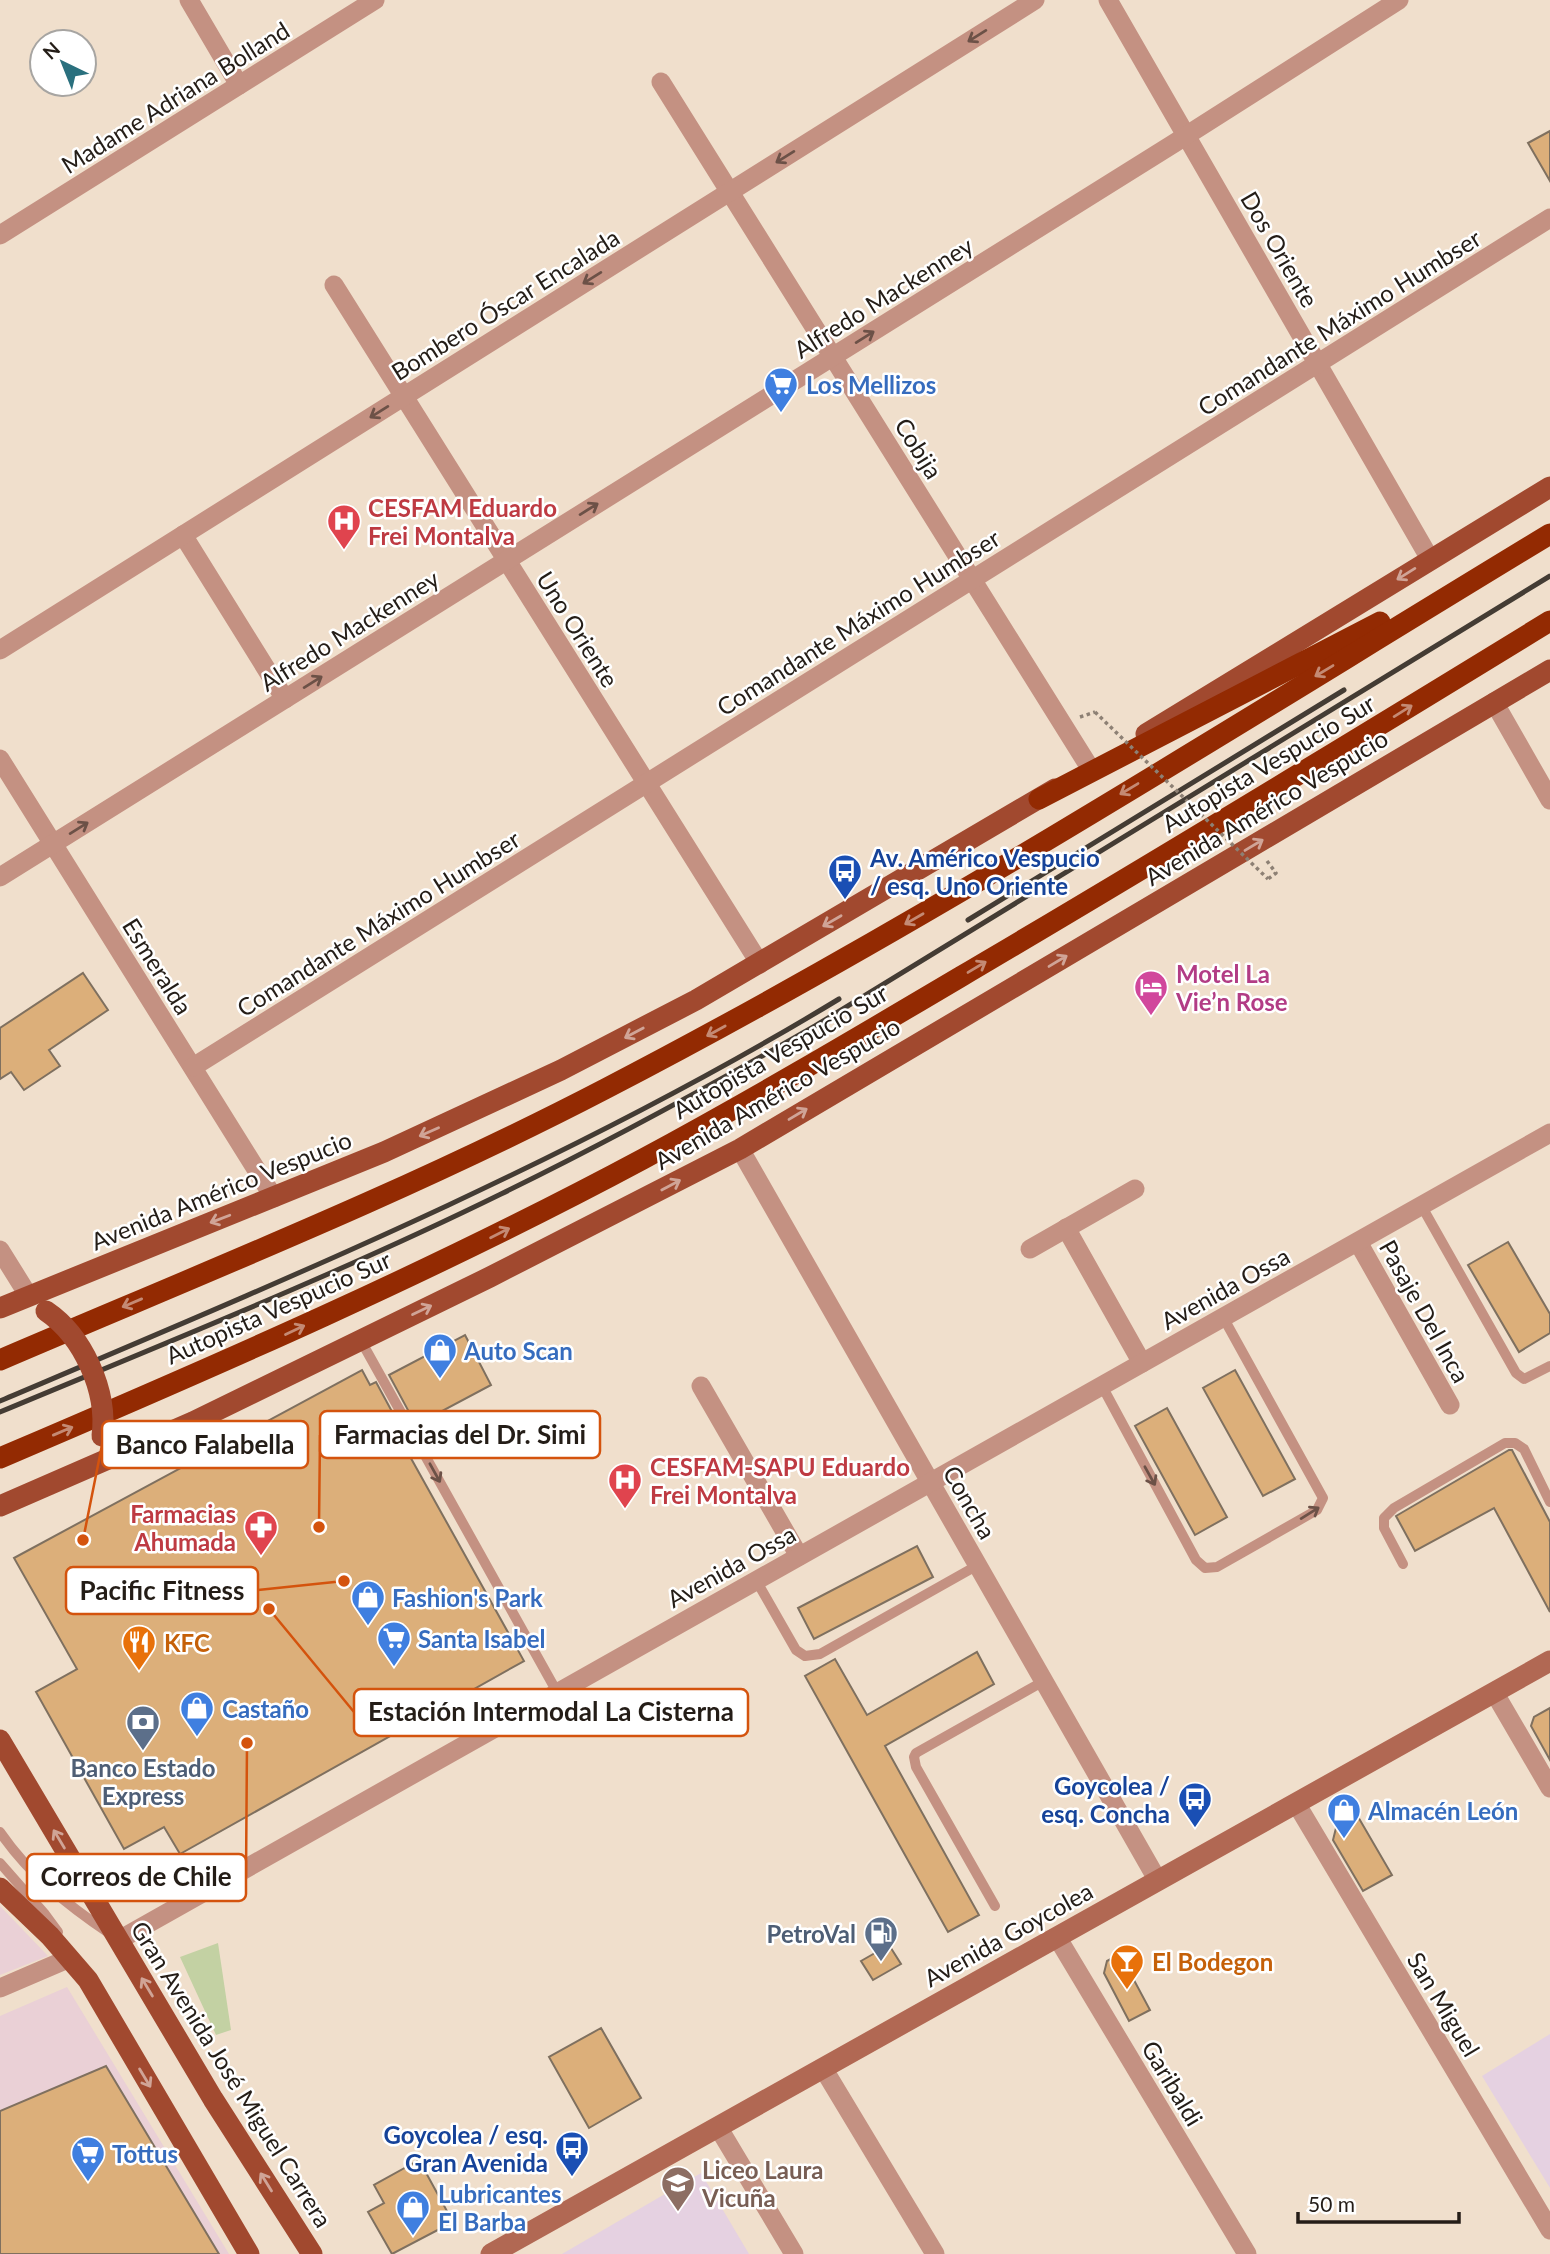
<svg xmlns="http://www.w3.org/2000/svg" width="1550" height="2254" font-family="Lato,sans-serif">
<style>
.commercial{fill:#ead0d6}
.education{fill:#e5d1e1}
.green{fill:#c3d1a3}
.building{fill:#dcaf7a;stroke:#7f705f;stroke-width:2}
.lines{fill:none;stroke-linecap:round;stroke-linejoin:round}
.path{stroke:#8d8074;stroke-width:3.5;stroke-dasharray:3.5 3.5;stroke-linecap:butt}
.lane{stroke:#c49182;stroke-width:10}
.street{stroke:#c49182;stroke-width:19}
.secondary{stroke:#b16853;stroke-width:21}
.primary{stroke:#a1492f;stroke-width:21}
.highway{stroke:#932a02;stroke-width:21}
.rail{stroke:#443c34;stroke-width:5}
.path-bridge{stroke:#8d8074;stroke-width:3.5;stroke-dasharray:3.5 3.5;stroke-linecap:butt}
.primary-bridge{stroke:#a1492f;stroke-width:21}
.oneway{stroke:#6c5147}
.oneway2{stroke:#d0a497}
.oneway3{stroke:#c48a74}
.labels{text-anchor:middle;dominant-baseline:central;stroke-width:5;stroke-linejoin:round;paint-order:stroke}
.street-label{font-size:24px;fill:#241d17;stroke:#fff}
.shop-label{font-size:24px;font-weight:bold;fill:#366cbe;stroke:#fff;text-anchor:start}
.health-label{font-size:24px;font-weight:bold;fill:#be3a42;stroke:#fff;text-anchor:start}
.transit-label{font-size:24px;font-weight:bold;fill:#164399;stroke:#fff;text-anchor:end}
.hotel-label{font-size:24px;font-weight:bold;fill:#b23c85;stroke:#fff;text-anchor:start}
.food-label{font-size:24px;font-weight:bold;fill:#c56008;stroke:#fff;text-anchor:start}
.service-label{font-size:24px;font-weight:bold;fill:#4e5e75;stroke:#fff}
.education-label{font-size:24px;font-weight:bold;fill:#785e54;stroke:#fff;text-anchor:start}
.leader{fill:none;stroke:#d4530d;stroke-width:2.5}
.callout-dot{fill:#d4530d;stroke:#fff;stroke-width:2.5}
.callout{fill:#fff;stroke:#d4530d;stroke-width:2.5}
.callout-label{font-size:26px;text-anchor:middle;font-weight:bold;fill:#241d17}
</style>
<rect width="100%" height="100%" fill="#f0dfcc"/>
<g class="commercial">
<polygon points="0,1906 48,1956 0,1975"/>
<polygon points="67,1987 229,2254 0,2254 0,2016"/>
</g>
<g class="education">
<polygon points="1550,2034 1550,2188 1482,2076"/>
<polygon points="701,2173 749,2254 562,2254"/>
</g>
<polygon class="green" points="218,1943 231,2030 216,2035 180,1957"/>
<g class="building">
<polygon points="1550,131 1550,181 1528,143"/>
<polygon points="83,973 108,1010 49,1050 60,1066 24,1090 11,1072 0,1079 0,1028"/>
<polygon points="1508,1242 1550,1314 1550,1333 1519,1352 1468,1265"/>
<polygon points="465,1335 491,1385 416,1425 389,1375"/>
<polygon points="362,1370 370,1385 376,1382 403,1432 398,1435 524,1661 180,1854 164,1827 124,1849 36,1692 77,1669 14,1558"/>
<polygon points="1235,1370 1295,1479 1263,1496 1203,1388"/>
<polygon points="1167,1408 1227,1517 1195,1535 1135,1426"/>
<polygon points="1509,1450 1512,1450 1550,1522 1550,1612 1494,1508 1415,1551 1396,1516"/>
<polygon points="917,1546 933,1577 814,1639 798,1608"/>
<polygon points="977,1652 994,1684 885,1746 979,1915 948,1932 805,1676 835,1659 867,1715"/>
<polygon points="1550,1708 1550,1760 1531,1726 1534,1717"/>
<polygon points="1357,1815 1392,1875 1363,1891 1333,1840 1336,1828"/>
<polygon points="889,1945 901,1964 873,1980 861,1961"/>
<polygon points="1120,1954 1150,2010 1129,2021 1104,1973 1107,1961"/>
<polygon points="601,2028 641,2098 589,2128 549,2057"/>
<polygon points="106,2066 219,2254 0,2254 0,2111"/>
<polygon points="419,2160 453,2222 392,2254 368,2212 384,2203 374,2185"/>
</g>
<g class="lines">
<g class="path">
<polyline points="1080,717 1095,712"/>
<polyline points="1267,861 1276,873 1268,879"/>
</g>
<g class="lane">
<polyline points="1421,1205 1516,1373 1524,1379 1550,1366"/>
<polyline points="360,1339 557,1692"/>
<polyline points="1102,1386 1196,1560 1205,1568 1217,1567 1317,1510 1323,1498 1223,1317"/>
<polyline points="1403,1564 1384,1528 1384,1518 1394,1508 1505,1443 1515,1443 1524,1449 1550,1502"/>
<polyline points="756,1580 796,1650 805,1656 820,1654 978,1565"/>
<path d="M0,1832C29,1874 67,1905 109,1933"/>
<polyline points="0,1863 44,1913 58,1932"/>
<polyline points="995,1906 916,1767 914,1757 916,1753 1044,1681"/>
</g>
<g class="street">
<polyline points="189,0 239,85"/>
<polyline points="1108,0 1430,559"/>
<polyline points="661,82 1090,768"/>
<polyline points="0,235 375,0"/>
<polyline points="334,285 760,964"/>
<polyline points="183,535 285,699"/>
<polyline points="0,650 1035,0"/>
<polyline points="1494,702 1550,800"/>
<polyline points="0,759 274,1198"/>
<polyline points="0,877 1173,144 1399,0"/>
<polyline points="193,1067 1550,218"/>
<polyline points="740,1149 1158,1881"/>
<polyline points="1066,1228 1142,1363"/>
<polyline points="1358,1242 1450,1405"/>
<polyline points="1030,1249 1135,1189"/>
<polyline points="0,1250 28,1295"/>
<polyline points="701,1386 799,1556"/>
<polyline points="1494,1692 1550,1788"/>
<polyline points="1296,1803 1550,2230"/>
<polyline points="1057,1937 1247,2254"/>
<polyline points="119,1940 1550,1133"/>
<polyline points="0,1988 70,1958"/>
<polyline points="823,2068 935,2254"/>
<polyline points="718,2127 794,2254"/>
</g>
<polyline class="secondary" points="491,2254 1550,1661"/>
<g class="primary">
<polyline points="1146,734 1550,487"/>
<polyline points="0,1308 384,1152 561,1070 696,1000 1055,789"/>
<polyline points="0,1506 193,1422 490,1277 740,1149 1550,670"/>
<polyline points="0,1740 213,2099 312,2254"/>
<polyline points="0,1888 50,1936 88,1980 249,2254"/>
</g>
<g class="highway">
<polyline points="1039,799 1380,622"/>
<path d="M0,1360C203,1273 409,1191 605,1089C929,921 1238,723 1550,534"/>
<path d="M0,1458C218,1365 434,1271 643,1159C760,1096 874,1028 989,960C1177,849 1364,735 1550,621"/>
</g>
<g class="rail">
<polyline points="968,920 1344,690"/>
<path d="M0,1401C285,1280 574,1160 839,999"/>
<path d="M0,1412C168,1342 338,1274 501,1194C608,1142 712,1085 815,1026L1550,576"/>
</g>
<polyline class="path-bridge" points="1095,712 1268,879"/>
<path class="primary-bridge" d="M46,1311C83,1336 108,1391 102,1436"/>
</g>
<defs><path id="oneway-shaft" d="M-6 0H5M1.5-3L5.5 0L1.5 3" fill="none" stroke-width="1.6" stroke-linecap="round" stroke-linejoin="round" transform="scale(1.75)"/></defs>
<g class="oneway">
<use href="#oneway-shaft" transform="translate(977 36) rotate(148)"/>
<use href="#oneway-shaft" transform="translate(785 157) rotate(148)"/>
<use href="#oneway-shaft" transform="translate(592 278) rotate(148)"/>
<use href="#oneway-shaft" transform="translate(865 337) rotate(-32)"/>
<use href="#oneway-shaft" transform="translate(379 412) rotate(148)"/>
<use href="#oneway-shaft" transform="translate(589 509) rotate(-32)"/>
<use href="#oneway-shaft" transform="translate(313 682) rotate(-32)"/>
<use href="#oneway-shaft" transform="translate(79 828) rotate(-32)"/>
<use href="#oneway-shaft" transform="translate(435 1473) rotate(61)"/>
<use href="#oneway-shaft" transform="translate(1150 1476) rotate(61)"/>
<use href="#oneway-shaft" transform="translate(1310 1513) rotate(-32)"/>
</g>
<g class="oneway2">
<use href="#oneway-shaft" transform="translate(1406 574) rotate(148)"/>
<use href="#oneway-shaft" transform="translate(1254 845) rotate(-31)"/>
<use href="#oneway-shaft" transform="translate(832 921) rotate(150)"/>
<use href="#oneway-shaft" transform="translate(1058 961) rotate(-31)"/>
<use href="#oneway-shaft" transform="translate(634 1033) rotate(152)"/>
<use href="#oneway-shaft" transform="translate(798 1114) rotate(-31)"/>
<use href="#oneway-shaft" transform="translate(429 1132) rotate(156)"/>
<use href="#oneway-shaft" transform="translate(671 1185) rotate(-28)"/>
<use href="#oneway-shaft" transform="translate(220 1219) rotate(159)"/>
<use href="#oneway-shaft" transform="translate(422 1310) rotate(-26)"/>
<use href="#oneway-shaft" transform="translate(59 1839) rotate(-121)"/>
<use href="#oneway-shaft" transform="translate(147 1987) rotate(-121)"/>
<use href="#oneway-shaft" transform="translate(145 2078) rotate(59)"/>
<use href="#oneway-shaft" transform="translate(266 2182) rotate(-122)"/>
</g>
<g class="oneway3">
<use href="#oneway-shaft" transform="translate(1324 671) rotate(149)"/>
<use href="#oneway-shaft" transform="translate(1403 711) rotate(-32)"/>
<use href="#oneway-shaft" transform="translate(1129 789) rotate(149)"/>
<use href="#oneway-shaft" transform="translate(914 919) rotate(150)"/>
<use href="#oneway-shaft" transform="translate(977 967) rotate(-31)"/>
<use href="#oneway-shaft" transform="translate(716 1031) rotate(151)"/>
<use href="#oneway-shaft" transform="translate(500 1233) rotate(-27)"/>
<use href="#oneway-shaft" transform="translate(132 1303) rotate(157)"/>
<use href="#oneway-shaft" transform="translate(295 1330) rotate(-25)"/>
<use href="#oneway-shaft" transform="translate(63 1431) rotate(-23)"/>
</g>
<defs>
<g id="supermarket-pin" transform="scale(1.75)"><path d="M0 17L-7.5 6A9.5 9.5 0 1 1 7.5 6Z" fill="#3f7fe0" stroke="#fff"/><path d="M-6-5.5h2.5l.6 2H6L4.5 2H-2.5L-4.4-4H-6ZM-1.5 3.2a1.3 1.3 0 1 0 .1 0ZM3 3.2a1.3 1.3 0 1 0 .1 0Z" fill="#fff"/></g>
<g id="hospital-pin" transform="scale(1.75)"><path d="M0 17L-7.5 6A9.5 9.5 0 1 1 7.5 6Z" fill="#e0444e" stroke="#fff"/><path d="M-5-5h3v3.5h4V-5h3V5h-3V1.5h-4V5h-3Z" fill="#fff"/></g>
<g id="bus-pin" transform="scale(1.75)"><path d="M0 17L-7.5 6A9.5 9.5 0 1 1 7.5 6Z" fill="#1a4fb4" stroke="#fff"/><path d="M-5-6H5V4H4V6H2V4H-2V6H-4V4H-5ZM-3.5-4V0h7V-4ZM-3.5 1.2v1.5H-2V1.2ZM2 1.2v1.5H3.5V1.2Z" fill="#fff"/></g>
<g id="hotel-pin" transform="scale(1.75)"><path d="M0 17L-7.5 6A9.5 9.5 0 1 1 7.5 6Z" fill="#d1479c" stroke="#fff"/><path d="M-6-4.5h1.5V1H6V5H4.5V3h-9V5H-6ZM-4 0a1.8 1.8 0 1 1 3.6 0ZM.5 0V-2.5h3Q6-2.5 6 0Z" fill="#fff"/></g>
<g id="shop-pin" transform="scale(1.75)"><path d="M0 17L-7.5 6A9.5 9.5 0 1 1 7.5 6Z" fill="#3f7fe0" stroke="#fff"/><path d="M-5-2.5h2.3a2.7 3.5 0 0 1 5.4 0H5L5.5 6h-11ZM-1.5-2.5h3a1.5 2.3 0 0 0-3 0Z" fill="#fff"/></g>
<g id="pharmacy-pin" transform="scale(1.75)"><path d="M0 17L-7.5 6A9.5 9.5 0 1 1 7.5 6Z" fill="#e0444e" stroke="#fff"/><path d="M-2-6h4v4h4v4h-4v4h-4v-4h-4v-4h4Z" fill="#fff"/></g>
<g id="restaurant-pin" transform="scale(1.75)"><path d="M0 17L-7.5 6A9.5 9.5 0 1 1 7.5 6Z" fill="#e8710a" stroke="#fff"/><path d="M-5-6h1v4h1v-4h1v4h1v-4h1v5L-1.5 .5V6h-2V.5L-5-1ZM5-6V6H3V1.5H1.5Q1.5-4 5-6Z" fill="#fff"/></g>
<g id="bank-pin" transform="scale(1.75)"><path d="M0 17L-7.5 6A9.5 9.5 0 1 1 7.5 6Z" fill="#5c6f8a" stroke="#fff"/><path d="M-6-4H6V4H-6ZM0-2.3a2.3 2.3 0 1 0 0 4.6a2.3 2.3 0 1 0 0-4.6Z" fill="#fff"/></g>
<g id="fuel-pin" transform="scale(1.75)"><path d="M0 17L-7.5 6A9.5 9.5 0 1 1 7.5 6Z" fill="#5c6f8a" stroke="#fff"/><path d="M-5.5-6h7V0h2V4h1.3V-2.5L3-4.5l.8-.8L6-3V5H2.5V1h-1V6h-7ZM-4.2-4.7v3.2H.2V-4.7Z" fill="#fff"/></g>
<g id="bar-pin" transform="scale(1.75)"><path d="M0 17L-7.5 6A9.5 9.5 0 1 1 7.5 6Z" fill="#e8710a" stroke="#fff"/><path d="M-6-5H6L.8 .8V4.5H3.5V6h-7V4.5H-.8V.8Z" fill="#fff"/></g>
<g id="school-pin" transform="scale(1.75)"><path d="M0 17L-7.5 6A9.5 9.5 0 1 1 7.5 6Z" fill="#8d6e63" stroke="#fff"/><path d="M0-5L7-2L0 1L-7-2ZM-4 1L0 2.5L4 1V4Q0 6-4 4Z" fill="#fff"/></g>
</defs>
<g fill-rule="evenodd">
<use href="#supermarket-pin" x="781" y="384"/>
<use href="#hospital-pin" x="344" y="521"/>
<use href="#bus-pin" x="845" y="871"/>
<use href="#hotel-pin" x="1151" y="987"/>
<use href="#shop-pin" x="440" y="1350"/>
<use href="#hospital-pin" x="625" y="1480"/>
<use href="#pharmacy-pin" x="261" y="1527"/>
<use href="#shop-pin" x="368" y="1597"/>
<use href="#supermarket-pin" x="394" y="1638"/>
<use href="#restaurant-pin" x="139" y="1642"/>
<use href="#shop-pin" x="197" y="1708"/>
<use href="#bank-pin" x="143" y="1722"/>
<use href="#bus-pin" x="1195" y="1799"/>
<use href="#shop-pin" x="1344" y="1810"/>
<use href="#fuel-pin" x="881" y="1933"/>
<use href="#bar-pin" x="1127" y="1961"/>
<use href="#bus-pin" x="572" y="2148"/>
<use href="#supermarket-pin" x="88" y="2153"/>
<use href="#school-pin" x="678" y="2183"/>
<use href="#shop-pin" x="413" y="2207"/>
</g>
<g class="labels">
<g class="street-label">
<text transform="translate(175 97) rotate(-32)">Madame Adriana Bolland</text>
<text transform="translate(1280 249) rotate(60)">Dos Oriente</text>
<text transform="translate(883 297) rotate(-32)">Alfredo Mackenney</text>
<text transform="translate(505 304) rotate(-32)">Bombero Óscar Encalada</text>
<text transform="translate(1339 322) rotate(-32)">Comandante Máximo Humbser</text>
<text transform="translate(919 448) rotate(58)">Cobija</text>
<text transform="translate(858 622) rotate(-32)">Comandante Máximo Humbser</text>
<text transform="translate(578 629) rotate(58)">Uno Oriente</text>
<text transform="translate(349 630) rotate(-32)">Alfredo Mackenney</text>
<text transform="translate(1268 763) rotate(-31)">Autopista Vespucio Sur</text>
<text transform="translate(1266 807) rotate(-31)">Avenida Américo Vespucio</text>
<text transform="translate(378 923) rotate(-32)">Comandante Máximo Humbser</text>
<text transform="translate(158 966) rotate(58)">Esmeralda</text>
<text transform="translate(780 1051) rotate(-30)">Autopista Vespucio Sur</text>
<text transform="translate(777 1093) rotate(-30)">Avenida Américo Vespucio</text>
<text transform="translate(221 1190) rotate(-22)">Avenida Américo Vespucio</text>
<text transform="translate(1225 1288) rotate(-29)">Avenida Ossa</text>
<text transform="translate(278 1307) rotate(-24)">Autopista Vespucio Sur</text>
<text transform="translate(1425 1311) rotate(61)">Pasaje Del Inca</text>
<text transform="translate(970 1502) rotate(60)">Concha</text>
<text transform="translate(731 1566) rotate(-29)">Avenida Ossa</text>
<text transform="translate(1008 1934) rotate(-29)">Avenida Goycolea</text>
<text transform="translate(1444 2004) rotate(59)">San Miguel</text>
<text transform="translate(232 2074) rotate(58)">Gran Avenida José Miguel Carrera</text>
<text transform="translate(1173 2083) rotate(59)">Garibaldi</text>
</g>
<g class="shop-label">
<text x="806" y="384">Los Mellizos</text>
<text x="464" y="1350">Auto Scan</text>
<text x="392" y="1597">Fashion's Park</text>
<text x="418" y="1638">Santa Isabel</text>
<text x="222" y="1708">Castaño</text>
<text x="1368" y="1810">Almacén León</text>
<text x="112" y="2153">Tottus</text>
<text x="438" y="2193">Lubricantes<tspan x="438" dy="28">El Barba</tspan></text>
</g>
<g class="health-label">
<text x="368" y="507">CESFAM Eduardo<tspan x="368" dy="28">Frei Montalva</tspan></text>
<text x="650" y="1466">CESFAM-SAPU Eduardo<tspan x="650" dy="28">Frei Montalva</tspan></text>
<text x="236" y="1513" text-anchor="end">Farmacias<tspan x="236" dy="28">Ahumada</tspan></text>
</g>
<g class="transit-label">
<text x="870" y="857" text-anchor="start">Av. Américo Vespucio<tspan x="870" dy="28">/ esq. Uno Oriente</tspan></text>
<text x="1170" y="1785">Goycolea /<tspan x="1170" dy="28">esq. Concha</tspan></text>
<text x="548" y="2134">Goycolea / esq.<tspan x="548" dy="28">Gran Avenida</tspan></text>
</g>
<g class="hotel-label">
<text x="1176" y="973">Motel La<tspan x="1176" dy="28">Vie’n Rose</tspan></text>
</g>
<g class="food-label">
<text x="164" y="1642">KFC</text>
<text x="1152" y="1961">El Bodegon</text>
</g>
<g class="service-label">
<text x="143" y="1767">Banco Estado<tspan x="143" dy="28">Express</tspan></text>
<text x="856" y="1933" text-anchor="end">PetroVal</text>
</g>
<g class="education-label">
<text x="702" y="2169">Liceo Laura<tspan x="702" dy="28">Vicuña</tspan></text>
</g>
</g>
<path class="leader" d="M319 1527L320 1435M83 1540L102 1445M344 1581L258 1590M269 1609L354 1712M247 1743L246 1877"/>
<g class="callout-dot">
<circle cx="319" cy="1527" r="7"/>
<circle cx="83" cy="1540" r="7"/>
<circle cx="344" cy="1581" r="7"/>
<circle cx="269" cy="1609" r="7"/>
<circle cx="247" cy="1743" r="7"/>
</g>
<g class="callout">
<rect x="320" y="1411" width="280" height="47" rx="7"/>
<rect x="102" y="1421" width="206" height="47" rx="7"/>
<rect x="66" y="1567" width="192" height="47" rx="7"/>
<rect x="354" y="1689" width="394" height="47" rx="7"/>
<rect x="27" y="1854" width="219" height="47" rx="7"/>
</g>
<g class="callout-label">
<text x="460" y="1444">Farmacias del Dr. Simi</text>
<text x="205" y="1454">Banco Falabella</text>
<text x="162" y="1600">Pacific Fitness</text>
<text x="551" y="1721">Estación Intermodal La Cisterna</text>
<text x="136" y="1886">Correos de Chile</text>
</g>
<g transform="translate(63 63) rotate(317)"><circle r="33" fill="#ffffff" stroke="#a7a5a2" stroke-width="2"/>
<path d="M0-5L12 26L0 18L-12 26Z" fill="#2a707e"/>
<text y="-10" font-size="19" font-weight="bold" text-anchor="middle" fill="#241d17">N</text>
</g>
<path d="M1298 2212v10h161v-10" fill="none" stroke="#241d17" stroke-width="3.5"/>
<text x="1308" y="2212" font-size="21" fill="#241d17" stroke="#ffffff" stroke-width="5" paint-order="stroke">50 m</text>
</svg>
